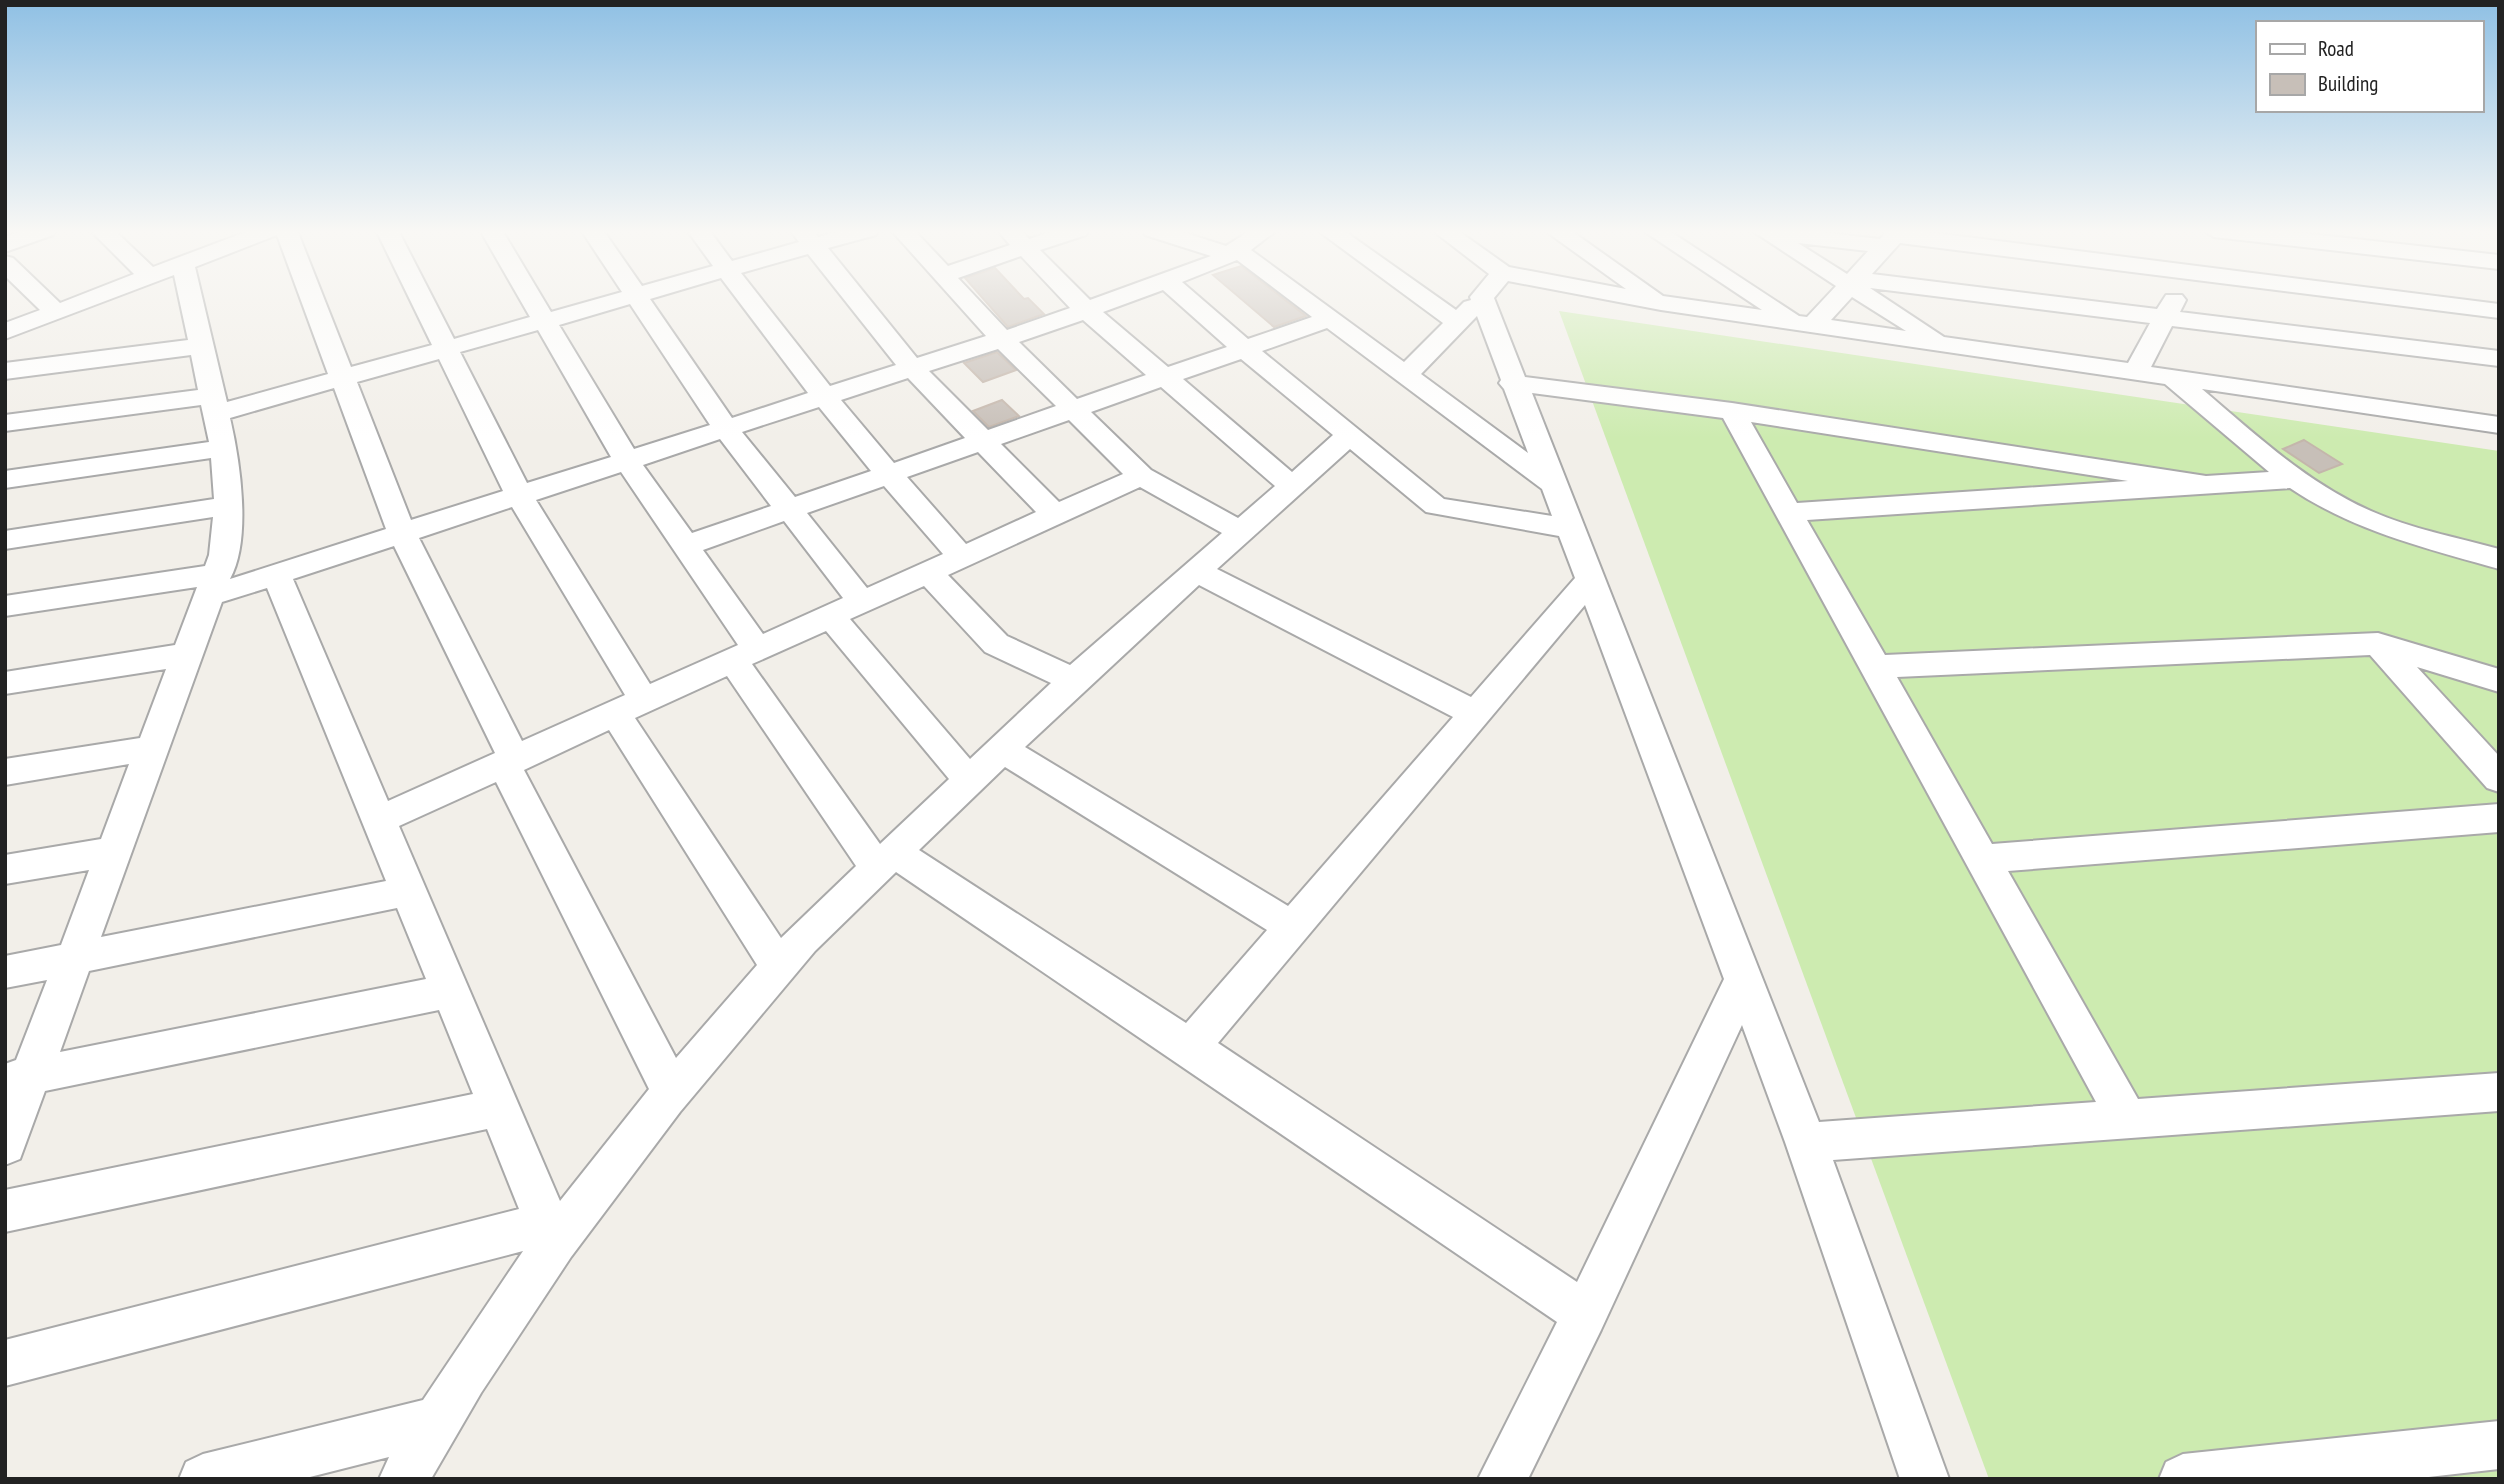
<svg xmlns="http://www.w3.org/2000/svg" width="2504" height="1484" font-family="'PT Sans Narrow',sans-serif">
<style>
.grass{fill:#cdebb0}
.building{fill:#c7bfb8;stroke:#c4b6ab;stroke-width:2}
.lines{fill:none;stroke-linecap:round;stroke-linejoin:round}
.minor-casing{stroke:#a9a9a9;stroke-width:4}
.minor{fill:#fff;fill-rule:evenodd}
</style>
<rect width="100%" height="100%" fill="#f2efe9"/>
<polygon class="grass" points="1559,311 2499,451 2499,1479 1989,1479"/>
<g class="building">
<polygon points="1241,266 1306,316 1274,327 1213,275"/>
<polygon points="995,268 1024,299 1028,298 1044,314 1008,327 965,278"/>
<polygon points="997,352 1016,370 983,382 964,363"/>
<polygon points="1002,400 1019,416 989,427 973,411"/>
<polygon points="2304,440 2342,464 2319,473 2283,449"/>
</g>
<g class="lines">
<g class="minor-casing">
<g id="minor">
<polygon points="24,230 56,230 53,235 5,252 5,237"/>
<path d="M90,230H114L153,267L251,230H297L351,367L432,345L376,230H398L454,339L530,317L480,230H502L551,312L622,292L581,230H603L642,286L713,266L687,230H709L732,261L799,242L790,230H813L818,237L843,230H879L876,235L828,248L917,358L986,336L891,230H914L948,266L1010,245L997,230H1021L1029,239L1056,230H1089L1086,235L1040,250L1090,300L1211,256L1145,235L1142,230H1176L1226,246L1251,230H1277L1251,250L1404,362L1443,323L1317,230H1343L1456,310L1464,302L1471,300L1470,297L1489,274L1432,230H1457L1509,267L1626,289L1544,230H1570L1663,296L1762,310L1642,230H1668L1799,316L1807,317L1836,286L1751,230H1802L1880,239L1888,230H1911L2499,304V318L1900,243L1872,274L2157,309L2166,295H2182L2186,300L2180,312L2499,351V366L2172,326L2151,367L2499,417V433L2202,389C2255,434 2307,483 2371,511C2411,529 2456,537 2499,549V569C2425,548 2354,531 2290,488L1807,520L1885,655L2378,633L2499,669V692L2417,667L2499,756V792L2487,788L2370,655L1897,677L1992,844L2499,804V832L2008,871L2138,1099L2499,1073V1111L1833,1160L1949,1479H1900L1785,1142L1742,1025L1601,1330L1528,1479H1478L1557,1322L896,872L815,951L680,1112L571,1257L481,1393L431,1479H379L389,1457L302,1479H179L186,1462L203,1454L423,1400L523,1251L5,1386V1340L519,1209L487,1129L5,1232V1190L473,1094L439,1010L45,1091L20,1159L5,1165V1064L16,1060L47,980L5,988V956L61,945L89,870L5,884V855L101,839L129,764L5,785V759L140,738L166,669L5,694V672L175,645L197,587L5,616V596L205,566L209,555L213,517L5,549V531L214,499L211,458L5,488V471L209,442L201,405L5,431V415L198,390L191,355L5,379V363L188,340L174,275L5,339V323L40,310L5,276V256L13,258L60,303L134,274ZM277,235L328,374L227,402L195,267ZM1798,243L1868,251L1847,274ZM808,254L896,365L830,386L741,273ZM1021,256L1070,308L1007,330L958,278ZM1237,260L1312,317L1248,339L1182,282ZM721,278L808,393L732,418L650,299ZM1508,281L1661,310L2165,384L2269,472L2206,476L1732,403L1525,377L1494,298ZM1870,288L2150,323L2128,363L1944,337ZM1163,290L1227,347L1168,367L1103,312ZM1852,297L1906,331L1831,320ZM630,304L710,425L634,449L559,325ZM1477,316L1501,380L1499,383L1504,389L1528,453L1421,374ZM1083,320L1146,375L1077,399L1019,342ZM1327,328L1542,489L1552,516L1444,499L1262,351ZM538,330L611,457L527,483L460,352ZM998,349L1056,406L988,430L929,371ZM439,359L503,491L411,520L357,382ZM1241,359L1333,435L1292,472L1183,379ZM908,378L965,438L894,463L841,400ZM1161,387L1275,486L1238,518L1151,470L1091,412ZM334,388L386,529L230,579C252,539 240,461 230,418ZM1532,393L1723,418L2096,1102L1819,1122ZM819,407L871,471L795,497L742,432ZM1069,420L1123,474L1059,502L1001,444ZM1751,422L2128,481L1797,503ZM720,439L771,506L692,533L643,465ZM1350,449L1426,512L1559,536L1575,578L1471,697L1217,569ZM978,452L1036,512L966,544L907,477ZM621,472L738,645L650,684L536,500ZM884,486L943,554L867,588L807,513ZM1140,487L1222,533L1070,665L1007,636L948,575ZM512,507L625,695L522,741L419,538ZM784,521L843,598L763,634L703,550ZM394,546L495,753L388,801L293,579ZM1199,585L1453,717L1288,906L1025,747ZM924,586L985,652L1051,683L970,759L850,619ZM267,588L386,881L101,937L222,602ZM1585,605L1724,979L1577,1282L1218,1043ZM826,631L949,779L880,844L752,664ZM727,676L856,866L781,938L635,718ZM609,730L757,965L676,1058L524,770ZM1005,767L1267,930L1186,1023L919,850ZM496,782L649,1089L560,1201L399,826ZM397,908L426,979L60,1052L89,971Z"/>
<polygon points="2203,230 2274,230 2499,255 2499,269 2214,237"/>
<polygon points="2499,1421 2499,1469 2411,1479 2159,1479 2166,1462 2183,1454"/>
</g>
</g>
<use href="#minor" class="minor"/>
</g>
<linearGradient id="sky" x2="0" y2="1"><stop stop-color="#8fc0e4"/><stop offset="0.53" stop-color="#f9f8f5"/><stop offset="1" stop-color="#f9f8f5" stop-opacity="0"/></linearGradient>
<rect width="2504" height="438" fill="url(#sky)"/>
<rect width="2504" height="1484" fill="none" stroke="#222222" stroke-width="14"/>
<rect x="2256" y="21" width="228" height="91" fill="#ffffff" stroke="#a7a7a7" stroke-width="2"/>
<rect x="2270" y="44" width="35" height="10" fill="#ffffff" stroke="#a7a7a7" stroke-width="2"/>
<text x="2318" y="56" font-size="21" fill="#222222">Road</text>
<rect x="2270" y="74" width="35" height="21" fill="#c7bfb8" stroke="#a7a7a7" stroke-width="2"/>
<text x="2318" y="91" font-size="21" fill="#222222">Building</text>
</svg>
